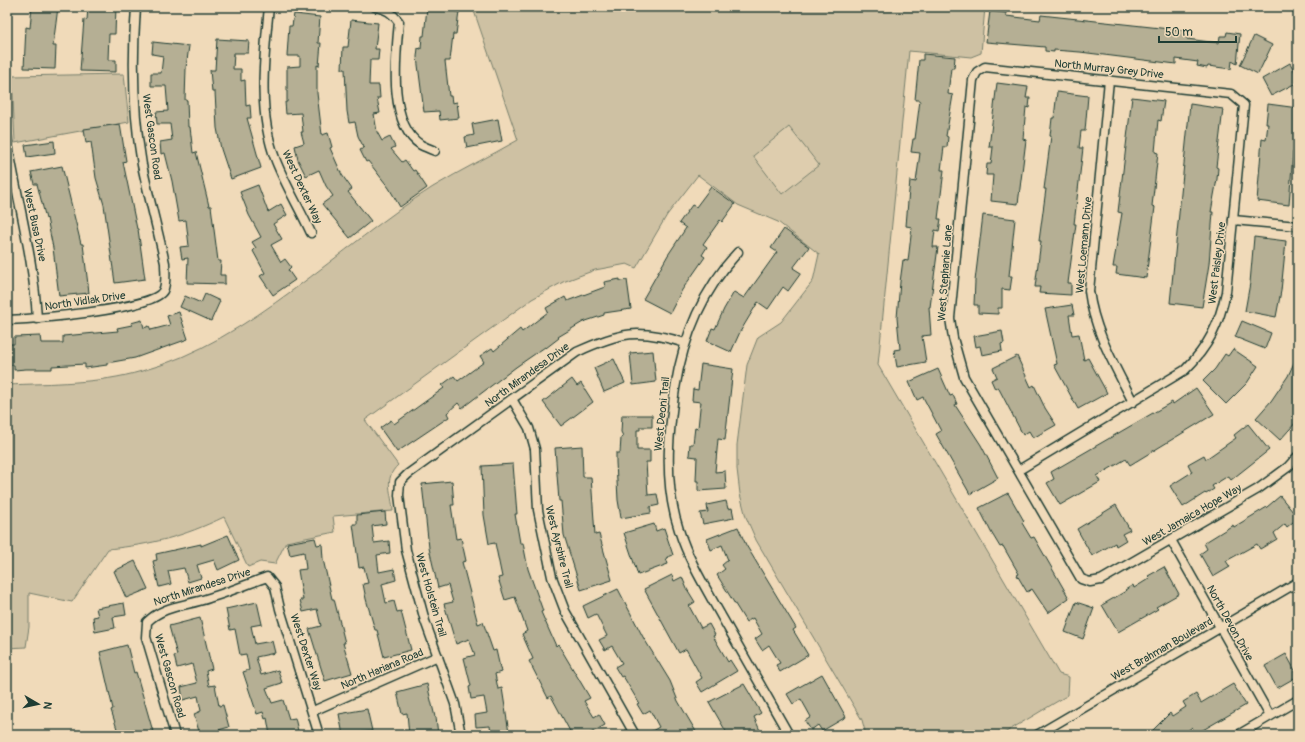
<svg xmlns="http://www.w3.org/2000/svg" width="1305" height="742" font-family="Pangolin,sans-serif">
<style>
.built{fill:#decdae}
.green{fill:#cec1a3;stroke:#767f6c;fill-rule:evenodd}
.building{fill:#b5af94;stroke:#1f3d34}
.lines{fill:none;stroke-linecap:round;stroke-linejoin:round}
.street-casing{stroke:#1f3d34;stroke-width:11}
.street{stroke:#f0dab9;stroke-width:8}
.labels{text-anchor:middle;dominant-baseline:central;stroke-width:3;stroke-linejoin:round;paint-order:stroke}
.street-label{font-size:11px;fill:#1f3d34;stroke:#f0dab9}
</style>
<rect width="100%" height="100%" fill="#f0dab9"/>
<filter id="ink" filterUnits="userSpaceOnUse"><feTurbulence type="fractalNoise" baseFrequency=".025" numOctaves="2"/><feDisplacementMap in="SourceGraphic" scale="8" xChannelSelector="R" yChannelSelector="G"/><feConvolveMatrix kernelMatrix="1 2 1 2 8 2 1 2 1" color-interpolation-filters="sRGB"/></filter>
<g filter="url(#ink)">
<polygon class="built" points="789,127 819,165 782,194 753,156"/>
<g class="green">
<path d="M434,7H985L981,53L971,57L909,51L878,365L1059,674L1069,677L1068,695L1001,735H866L862,720L756,540L746,517L740,494L737,469V445L747,365L758,337L781,322L813,281L819,254L778,222L738,205L698,175L667,215L636,268L627,264L595,270L563,282L532,299L365,420L398,465C383,479 392,493 393,511L333,516L335,532L286,542L275,564L260,562L248,567L224,517C182,537 154,544 108,549L72,602L29,593V627L26,647L7,648V385C52,383 98,384 142,371C251,341 339,246 433,187C461,170 490,156 518,140L474,11ZM789,127L819,165L782,194L753,156Z"/>
<polygon points="124,74 129,122 15,143 12,76"/>
</g>
<g class="building">
<polygon points="32,7 58,7 53,46 56,46 55,69 24,68 26,27 30,28"/>
<polygon points="88,7 116,7 115,34 109,34 108,60 116,60 116,72 80,71 84,19 87,20"/>
<polygon points="427,8 459,12 456,34 453,34 450,61 445,61 449,96 451,96 452,103 457,102 459,118 440,120 439,111 424,112 417,57 418,48 421,49 422,36 424,36"/>
<polygon points="990,11 1006,13 1006,16 1040,20 1041,15 1188,31 1187,39 1219,43 1220,36 1226,36 1227,32 1240,34 1237,64 1232,61 1231,69 1208,66 1207,68 1197,66 1198,62 1176,59 1176,64 1080,52 1054,50 1054,52 1045,51 1045,47 986,42"/>
<polygon points="294,14 320,17 318,43 321,43 319,66 317,65 317,93 322,135 328,133 332,147 330,148 342,175 352,189 348,192 371,221 350,238 322,204 333,196 326,186 319,170 306,176 298,160 295,146 304,143 301,132 303,132 301,113 286,114 285,102 287,102 287,67 300,66 300,56 287,56 289,26 292,26"/>
<polygon points="351,20 378,23 375,49 379,49 378,60 370,60 369,85 379,85 380,98 377,98 380,113 374,114 377,132 382,141 390,137 395,147 391,149 402,162 405,160 413,171 415,170 427,188 400,207 389,188 368,161 366,162 360,150 364,148 358,136 355,122 349,123 347,111 345,69 342,69 343,47 348,47"/>
<polygon points="1254,36 1272,45 1258,74 1240,65"/>
<polygon points="217,39 249,41 248,53 234,53 233,69 241,69 241,81 245,80 246,106 250,105 251,118 247,118 261,168 231,179 221,149 217,128 215,92 212,92 210,70 215,70"/>
<polygon points="153,42 189,46 186,68 185,100 187,100 188,127 190,127 193,153 196,152 209,206 211,206 218,261 221,261 220,275 225,275 225,284 187,283 188,258 182,259 180,247 189,246 186,220 179,221 172,181 165,153 161,154 160,142 172,140 170,124 157,124 156,112 168,111 166,86 151,86 151,73 161,73 163,56 152,54"/>
<polygon points="923,54 955,57 954,68 951,68 948,94 953,95 946,136 948,137 947,147 944,147 941,170 944,170 938,219 941,219 939,231 935,230 933,247 938,247 930,307 929,307 931,335 922,336 926,362 897,367 894,350 900,349 897,318 900,282 903,260 908,261 912,227 906,226 908,201 910,181 916,182 920,153 911,152 913,139 915,139 920,100 915,100 919,60 923,60"/>
<polygon points="1290,63 1298,77 1298,82 1271,96 1262,79"/>
<polygon points="997,83 1028,87 1026,98 1030,98 1029,108 1026,107 1023,139 1026,140 1018,204 991,201 993,175 986,175 987,164 991,164 993,147 989,147"/>
<polygon points="1057,92 1088,96 1085,131 1081,131 1079,148 1083,148 1074,224 1076,224 1068,283 1071,283 1071,295 1039,293 1040,287 1035,287 1041,241 1039,241 1046,189 1044,189 1051,136 1050,136 1052,118 1054,118"/>
<polygon points="1132,97 1164,101 1161,121 1158,120 1155,152 1158,153 1152,206 1155,207 1146,278 1116,274 1117,267 1113,267 1122,213 1118,212"/>
<polygon points="1190,104 1223,109 1216,167 1218,168 1217,179 1211,212 1213,212 1209,264 1202,307 1170,303"/>
<polygon points="1268,104 1298,108 1298,152 1293,152 1289,205 1257,201 1262,139 1266,140 1268,124 1266,124"/>
<polygon points="498,119 502,141 467,148 465,137 474,135 472,124"/>
<polygon points="120,124 126,161 123,162 137,229 138,229 145,279 115,283 104,205 96,178 91,142 86,143 84,129"/>
<polygon points="54,141 55,153 27,157 25,145"/>
<polygon points="62,166 81,244 83,244 89,293 59,296 53,248 47,218 46,219 37,184 34,184 31,172"/>
<polygon points="258,185 268,212 281,204 287,215 273,224 282,239 271,245 281,262 285,259 291,267 288,270 295,280 273,295 260,276 265,273 253,251 256,248 252,242 261,237 249,215 240,192"/>
<polygon points="711,187 735,204 722,222 720,220 703,244 707,247 702,255 705,257 682,290 670,313 643,299 668,255 686,228 679,223 692,205 696,207"/>
<polygon points="983,215 1015,219 1009,276 1012,276 1010,290 1002,289 1002,308 998,308 998,314 978,313 978,305 974,305 975,281"/>
<polygon points="784,229 809,247 793,268 801,273 788,291 783,287 768,309 758,302 740,332 731,352 707,341 712,328 715,329 724,309 734,292 744,298 777,252 771,248"/>
<polygon points="1254,237 1286,241 1281,291 1276,317 1245,311 1250,283"/>
<polygon points="620,279 620,281 627,280 631,309 604,313 604,315 583,322 558,337 559,338 546,348 545,347 516,367 462,408 458,403 447,413 449,417 397,452 380,428 391,420 394,424 444,388 442,385 454,376 458,381 484,362 480,356 492,348 494,351 520,329 522,332 548,312 546,308 565,297 567,301 605,287 604,282"/>
<polygon points="205,294 220,301 211,321 180,307 185,296 201,303"/>
<polygon points="1072,305 1074,315 1069,315 1072,335 1079,334 1084,360 1088,358 1107,393 1078,409 1054,365 1057,364 1045,309"/>
<polygon points="179,312 188,339 135,358 107,363 107,365 85,368 85,364 52,366 52,369 26,369 14,370 14,365 7,365 7,348 9,348 9,344 14,344 14,337 40,336 41,343 63,343 63,336 118,331 117,328 132,325 131,323 142,320 144,328 149,326 151,330 170,325 167,316"/>
<polygon points="1242,321 1271,333 1265,349 1235,337"/>
<polygon points="1002,331 1004,343 1001,344 1002,351 982,355 980,346 976,347 974,336"/>
<polygon points="1233,349 1258,366 1247,383 1226,404 1203,381 1215,369 1225,354 1228,356"/>
<polygon points="653,351 656,382 633,385 630,353"/>
<polygon points="1298,354 1298,420 1280,440 1256,418 1271,401 1288,376"/>
<polygon points="1017,356 1031,387 1034,385 1045,408 1056,425 1033,438 1029,431 1023,435 998,387 995,389 991,380 997,377 993,368"/>
<polygon points="614,359 625,383 604,392 594,368"/>
<polygon points="701,364 733,369 725,440 718,439 715,472 725,471 726,489 698,491 698,481 696,481 697,457 689,456 690,444 693,444 695,427 698,428 700,408 701,402 692,401 693,389 698,390"/>
<polygon points="938,369 950,396 953,395 957,404 955,405 981,445 998,478 970,494 936,434 941,431 923,397 917,400 909,382"/>
<polygon points="572,379 577,386 581,383 593,402 561,426 543,402"/>
<polygon points="1196,388 1214,414 1130,465 1126,459 1097,476 1100,482 1060,505 1047,483 1054,479 1051,472 1172,402 1173,404"/>
<polygon points="622,415 652,415 652,427 640,427 640,430 637,430 637,450 650,450 650,462 646,462 648,495 657,494 659,505 650,507 651,513 621,518 618,500 616,462 616,453 620,453 621,438 623,436 621,432"/>
<polygon points="1248,424 1269,450 1231,480 1228,476 1212,486 1214,489 1206,494 1205,493 1183,507 1170,486 1192,472 1188,464 1204,455 1206,459 1236,438 1234,435"/>
<polygon points="582,446 583,477 591,477 595,535 599,534 612,580 581,590 564,535 561,501 559,501 555,448"/>
<polygon points="513,464 517,514 515,514 520,543 523,543 528,569 543,611 541,612 556,646 558,644 590,698 584,701 594,717 599,714 605,725 587,735 572,735 551,696 548,698 529,661 533,659 522,634 527,631 515,597 505,600 498,578 502,577 495,543 489,544 484,515 482,466"/>
<polygon points="452,481 454,505 451,505 456,539 461,538 466,561 462,562 478,624 483,622 493,651 496,650 501,672 495,674 498,689 502,688 509,733 491,735 490,726 476,727 475,715 487,713 484,697 471,699 469,687 471,686 464,658 475,655 469,639 456,644 444,604 453,602 448,585 438,588 436,579 429,548 422,484"/>
<polygon points="1008,493 1024,521 1022,523 1031,538 1034,537 1069,598 1048,613 1032,589 1027,592 1017,575 1019,574 1003,546 1000,547 991,532 979,508"/>
<polygon points="1280,496 1298,518 1287,527 1285,524 1274,533 1277,539 1260,549 1257,544 1226,561 1230,567 1213,577 1200,554 1207,549 1204,543 1233,525 1234,527 1267,507"/>
<polygon points="726,501 728,509 732,508 734,518 703,524 700,513 708,512 707,505"/>
<polygon points="1116,505 1130,530 1122,534 1126,540 1116,546 1115,543 1092,556 1077,529"/>
<polygon points="385,512 386,524 372,526 374,543 389,541 390,553 377,555 379,572 394,569 396,580 382,584 386,603 394,601 397,612 401,611 411,650 384,657 377,630 375,630 366,599 363,584 368,583 364,567 359,568 353,524 357,524 357,515"/>
<polygon points="654,524 656,531 664,528 673,555 666,558 668,564 638,575 624,533"/>
<polygon points="738,527 746,545 796,628 793,630 808,655 780,672 776,665 780,663 769,645 762,650 755,639 762,634 753,618 746,622 717,575 725,569 722,565 728,560 722,545 711,550 707,539"/>
<polygon points="228,535 239,560 218,570 214,560 197,565 201,578 188,582 184,568 168,571 171,584 159,587 153,561 157,560 156,554 201,544 201,546"/>
<polygon points="315,538 317,545 322,544 323,559 332,599 334,599 345,643 343,643 352,673 325,681 309,629 321,626 317,609 303,612 300,600 303,600 298,570 306,569 304,552 290,555 287,543"/>
<polygon points="135,561 148,589 126,598 114,571"/>
<polygon points="1164,567 1179,594 1156,607 1158,609 1118,632 1102,605 1126,591 1125,590 1133,585 1134,588 1150,578 1148,576"/>
<polygon points="672,575 674,581 682,577 687,589 695,602 689,606 701,628 709,624 715,635 713,636 728,662 730,660 737,671 702,692 696,682 702,678 686,649 679,653 644,589"/>
<polygon points="618,589 643,637 670,681 678,701 698,735 645,735 659,727 650,710 643,714 637,704 639,703 623,676 621,677 615,667 622,663 612,646 605,650 599,640 607,636 596,614 588,618 583,606"/>
<polygon points="257,602 262,624 251,626 255,644 272,641 275,653 256,657 261,675 278,670 282,683 266,688 272,703 283,700 289,719 295,718 299,735 270,735 267,718 265,719 263,712 257,714 243,672 249,670 246,654 240,655 235,629 230,630 226,609"/>
<polygon points="1076,602 1094,608 1083,639 1065,632"/>
<polygon points="124,603 126,615 113,617 115,628 95,632 93,617 98,616 96,608"/>
<polygon points="200,618 212,669 206,671 209,686 215,685 219,706 223,705 229,727 202,735 200,735 194,714 201,711 198,696 183,700 181,687 197,683 192,664 177,668 174,656 177,655 169,626"/>
<polygon points="127,645 134,673 136,672 154,735 126,735 125,730 118,732 111,710 113,709 100,652"/>
<polygon points="1286,654 1298,676 1277,688 1265,666"/>
<polygon points="822,674 846,717 822,731 818,725 811,730 805,721 811,717 801,699 793,704 787,694"/>
<polygon points="427,684 435,717 436,717 438,735 409,735 407,713 402,714 397,692"/>
<polygon points="744,684 761,713 754,717 762,735 728,735 709,702"/>
<polygon points="1233,684 1246,705 1196,734 1192,727 1183,735 1156,735 1152,731 1170,713 1172,716 1186,707 1183,702 1196,694 1201,703"/>
<polygon points="367,709 372,731 343,735 339,714"/>
</g>
<g class="lines">
<g class="street-casing">
<g id="street">
<path d="M269,7C264,58 257,112 276,161C286,186 300,209 311,233"/>
<path d="M375,7C386,8 392,13 399,22C396,54 387,124 421,145C425,147 430,149 435,151"/>
<path d="M1109,80L1089,291C1094,331 1115,366 1133,402"/>
<path d="M7,137C16,197 34,257 37,319"/>
<polyline points="1233,220 1298,226"/>
<path d="M738,252C702,291 683,337 675,389C668,436 664,485 679,530C689,562 707,590 723,619C745,658 767,696 789,735"/>
<path d="M7,320C31,319 153,310 163,291C167,283 165,272 165,263C158,231 149,198 142,165C133,113 132,60 136,7"/>
<polyline points="512,399 529,428 535,449 538,510 552,577 565,611 635,735"/>
<path d="M1019,470L1185,370C1209,346 1219,325 1226,292L1244,105L1231,94L985,67L977,72L973,80L950,318L953,338L964,377L1081,579L1090,582L1101,580L1258,489L1288,467L1298,456"/>
<polyline points="1171,540 1270,716"/>
<polyline points="313,711 438,656"/>
<path d="M175,735L146,637L147,622C164,605 187,606 209,598C229,592 248,584 267,577L275,587L280,609L319,735"/>
<path d="M461,735L455,704L425,621L406,550L399,495L400,482L408,474L577,352C620,332 639,328 685,343"/>
<polyline points="1037,735 1298,582"/>
<polyline points="1238,735 1298,700"/>
</g>
</g>
<use href="#street" class="street"/>
</g>
</g>
<g class="labels">
<g class="street-label">
<text transform="translate(1109 69) rotate(6)">North Murray Grey Drive</text>
<text transform="translate(152 137) rotate(82)">West Gascon Road</text>
<text transform="translate(302 187) rotate(65)">West Dexter Way</text>
<text transform="translate(35 225) rotate(78)">West Busa Drive</text>
<text transform="translate(1084 245) rotate(-85)">West Loemann Drive</text>
<text transform="translate(1217 263) rotate(-83)">West Paisley Drive</text>
<text transform="translate(945 273) rotate(-86)">West Stephanie Lane</text>
<text transform="translate(85 301) rotate(-8)">North Vidlak Drive</text>
<text transform="translate(527 375) rotate(-36)">North Mirandesa Drive</text>
<text transform="translate(662 414) rotate(-84)">West Deoni Trail</text>
<text transform="translate(1192 515) rotate(-30)">West Jamaica Hope Way</text>
<text transform="translate(559 547) rotate(76)">West Ayrshire Trail</text>
<text transform="translate(202 587) rotate(-18)">North Mirandesa Drive</text>
<text transform="translate(431 595) rotate(74)">West Holstein Trail</text>
<text transform="translate(1230 623) rotate(61)">North Devon Drive</text>
<text transform="translate(1162 649) rotate(-30)">West Brahman Boulevard</text>
<text transform="translate(306 652) rotate(72)">West Dexter Way</text>
<text transform="translate(382 669) rotate(-23)">North Hariana Road</text>
<text transform="translate(170 676) rotate(74)">West Gascon Road</text>
</g>
</g>
<rect width="1305" height="742" fill="none" stroke="#f0dab9" stroke-width="24"/>
<rect x="12" y="12" width="1281" height="718" fill="none" stroke="#1f3d34" stroke-width="1.5" filter="url(#ink)"/>
<g transform="translate(38 704) rotate(99)" stroke="#f0dab9" stroke-width="3" paint-order="stroke">
<path d="M0-3L7 15L0 10L-7 15Z" fill="#1f3d34"/>
<text y="-6" font-size="11" font-weight="bold" text-anchor="middle" fill="#1f3d34">N</text>
</g>
<path d="M1159 36v6h77v-6" fill="none" stroke="#1f3d34" stroke-width="2"/>
<text x="1165" y="36" font-size="12" fill="#1f3d34" stroke="#f0dab9" stroke-width="3" paint-order="stroke">50 m</text>
</svg>
